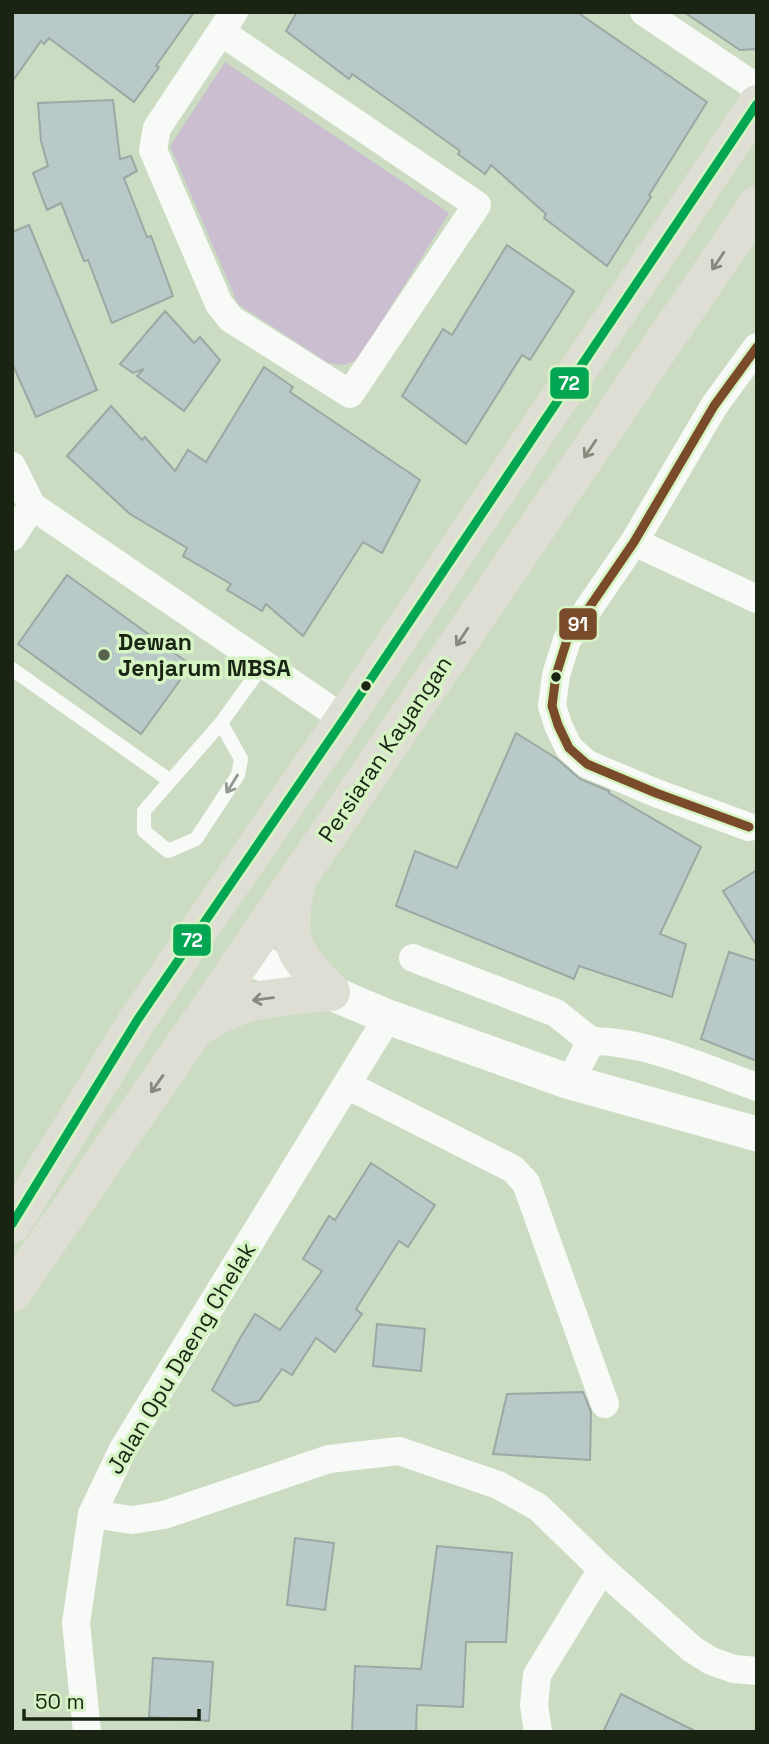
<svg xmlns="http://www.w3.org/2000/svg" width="769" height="1744" font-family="'Space Grotesk',sans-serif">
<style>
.green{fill:#cabed0}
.building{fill:#b8c9c8;stroke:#9ba8a4;stroke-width:2}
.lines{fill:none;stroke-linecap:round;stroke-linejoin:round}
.service{stroke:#f7faf6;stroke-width:14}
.minor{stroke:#f7faf6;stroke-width:28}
.tertiary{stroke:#f7faf6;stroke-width:35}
.primary{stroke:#dfded4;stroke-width:38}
.bus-1-casing{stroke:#d6f4c4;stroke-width:14}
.bus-2-casing{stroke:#d6f4c4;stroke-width:14}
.bus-1{stroke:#00a651;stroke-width:9}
.bus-2{stroke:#7a4b2a;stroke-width:9}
.oneway{stroke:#868a7d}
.oneway2{stroke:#939a8f}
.poi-dot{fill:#586450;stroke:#d6f4c4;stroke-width:2.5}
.bus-dot{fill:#192412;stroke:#d6f4c4;stroke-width:2.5}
.labels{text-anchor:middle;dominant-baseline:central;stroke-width:7;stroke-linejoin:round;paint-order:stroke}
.poi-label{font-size:23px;font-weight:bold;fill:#192412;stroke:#d6f4c4;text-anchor:start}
.street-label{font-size:23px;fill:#192412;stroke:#d6f4c4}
.line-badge{stroke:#d6f4c4;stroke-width:2.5}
.badge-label{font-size:19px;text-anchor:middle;font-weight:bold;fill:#fff}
</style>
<rect width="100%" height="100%" fill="#ccdcc2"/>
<polygon class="green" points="225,62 449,213 358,360 344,365 328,363 238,304 170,146"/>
<g class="building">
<polygon points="12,12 194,12 156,66 159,67 134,102 49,38 44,44 41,41 12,82"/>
<polygon points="297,12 577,12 707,102 649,195 651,197 607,266 544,218 546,214 491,165 485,174 458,154 460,151 396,105 352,74 349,79 286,31"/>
<polygon points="684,12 757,12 757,49 740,50"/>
<polygon points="113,100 120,159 131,156 137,171 124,178 147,237 151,236 173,296 112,323 88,260 84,261 61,203 47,210 33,173 48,166 41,141 38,103"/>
<polygon points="29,225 97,390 36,417 12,363 12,232"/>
<polygon points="507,245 574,291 530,360 522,355 466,444 402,396 443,329 452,335"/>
<polygon points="165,311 194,343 200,337 220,360 184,411 137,376 144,369 133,373 120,364"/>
<polygon points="264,367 293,387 290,392 420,480 382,553 363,542 303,636 266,604 262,611 227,590 231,584 183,556 187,548 130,514 67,456 111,406 142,440 145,437 175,471 188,450 206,462"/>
<polygon points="67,575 191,665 141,734 18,644"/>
<polygon points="516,733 556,758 580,779 609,791 609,793 701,847 660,934 686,944 672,997 579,966 574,979 396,906 415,851 457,868"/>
<polygon points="757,870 757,946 723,891"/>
<polygon points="729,952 757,961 757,1061 701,1039"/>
<polygon points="371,1163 435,1205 408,1247 399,1241 356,1309 362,1314 335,1352 316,1338 292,1375 282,1369 259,1401 235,1406 212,1390 239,1340 255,1314 280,1330 322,1271 303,1259 329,1216 335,1220"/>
<polygon points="377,1324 425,1329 421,1371 373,1366"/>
<polygon points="583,1392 591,1412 590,1460 493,1454 507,1394"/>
<polygon points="295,1538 334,1543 325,1610 287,1605"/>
<polygon points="437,1546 512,1553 506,1642 466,1642 463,1707 417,1705 416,1732 352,1732 355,1666 421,1669"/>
<polygon points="153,1658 213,1662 209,1721 149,1717"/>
<polygon points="621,1694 697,1732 603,1732"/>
</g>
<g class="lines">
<g class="service">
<polyline points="12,669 169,780"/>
<polyline points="221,723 241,759 238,775 196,839 168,851 144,831 144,811 221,723 263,665"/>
</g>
<g class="minor">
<polyline points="644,12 757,88"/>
<polyline points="221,32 477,205 350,394 231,319 219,304 153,150 157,128 234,12"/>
<polyline points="12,466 32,506 344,719"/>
<polyline points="12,537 32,506"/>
<polyline points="634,542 757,599"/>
<polyline points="749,827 656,793 587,764 569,748 558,725 552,706 556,675 567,640 634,542 714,406 757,347"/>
<polyline points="413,958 556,1013 591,1041 570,1082"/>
<path d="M591,1041C648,1041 703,1068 757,1087"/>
<polyline points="347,1085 513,1169 526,1183 605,1404"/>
<polyline points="92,1514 132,1520 164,1515 329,1459 399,1451 498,1485 538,1507 602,1569 692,1649 711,1661 734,1669 757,1671"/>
<polyline points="87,1732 76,1623 92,1514 123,1449 388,1017"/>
<polyline points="538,1732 534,1705 537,1675 602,1569"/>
</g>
<polyline class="tertiary" points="244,956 388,1017 570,1082 757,1134"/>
<g class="primary">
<path d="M296,884C285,942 291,951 331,992"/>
<path d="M201,1025C247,995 279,998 331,992"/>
<polyline points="12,1224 138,1019 344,719 757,104"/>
<polyline points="12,1293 196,1028 757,205"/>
</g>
<g class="bus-1-casing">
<polyline id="bus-1" points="12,1224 138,1019 344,719 757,104"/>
</g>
<g class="bus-2-casing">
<polyline id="bus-2" points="749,827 656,793 587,764 569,748 558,725 552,706 556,675 567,640 634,542 714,406 757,347"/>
</g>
<use href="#bus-1" class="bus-1"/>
<use href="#bus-2" class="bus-2"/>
</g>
<defs><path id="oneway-shaft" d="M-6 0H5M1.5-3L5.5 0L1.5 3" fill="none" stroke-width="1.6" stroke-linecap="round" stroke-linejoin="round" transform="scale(1.75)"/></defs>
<g class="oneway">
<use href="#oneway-shaft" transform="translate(718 261) rotate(124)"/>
<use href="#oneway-shaft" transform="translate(590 449) rotate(124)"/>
<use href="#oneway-shaft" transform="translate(462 637) rotate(124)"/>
<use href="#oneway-shaft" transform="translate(263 999) rotate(173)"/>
<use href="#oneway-shaft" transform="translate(157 1084) rotate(125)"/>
</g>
<use class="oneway2" href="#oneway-shaft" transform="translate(232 784) rotate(122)"/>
<circle class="poi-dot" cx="104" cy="655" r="7"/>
<g class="bus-dot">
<circle cx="556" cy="677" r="6"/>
<circle cx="366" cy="686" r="6"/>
</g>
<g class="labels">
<g class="poi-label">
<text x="118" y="642">Dewan<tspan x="118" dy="26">Jenjarum MBSA</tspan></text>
</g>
<g class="street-label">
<text transform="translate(385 749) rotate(-56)">Persiaran Kayangan</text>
<text transform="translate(181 1358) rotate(-59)">Jalan Opu Daeng Chelak</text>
</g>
</g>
<g class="line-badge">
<rect x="549" y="366" width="41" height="34" rx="7" fill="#00a651"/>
<rect x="558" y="607" width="40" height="34" rx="7" fill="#7a4b2a"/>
<rect x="172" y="923" width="40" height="34" rx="7" fill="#00a651"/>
</g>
<g class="badge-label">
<text x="569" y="390">72</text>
<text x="578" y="631">91</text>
<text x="192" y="947">72</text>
</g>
<rect width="769" height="1744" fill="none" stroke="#192412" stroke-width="28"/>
<path d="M24 1709v10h175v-10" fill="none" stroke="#192412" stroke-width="3.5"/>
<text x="35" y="1709" font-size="21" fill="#192412" stroke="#d6f4c4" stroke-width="5" paint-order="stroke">50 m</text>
</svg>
